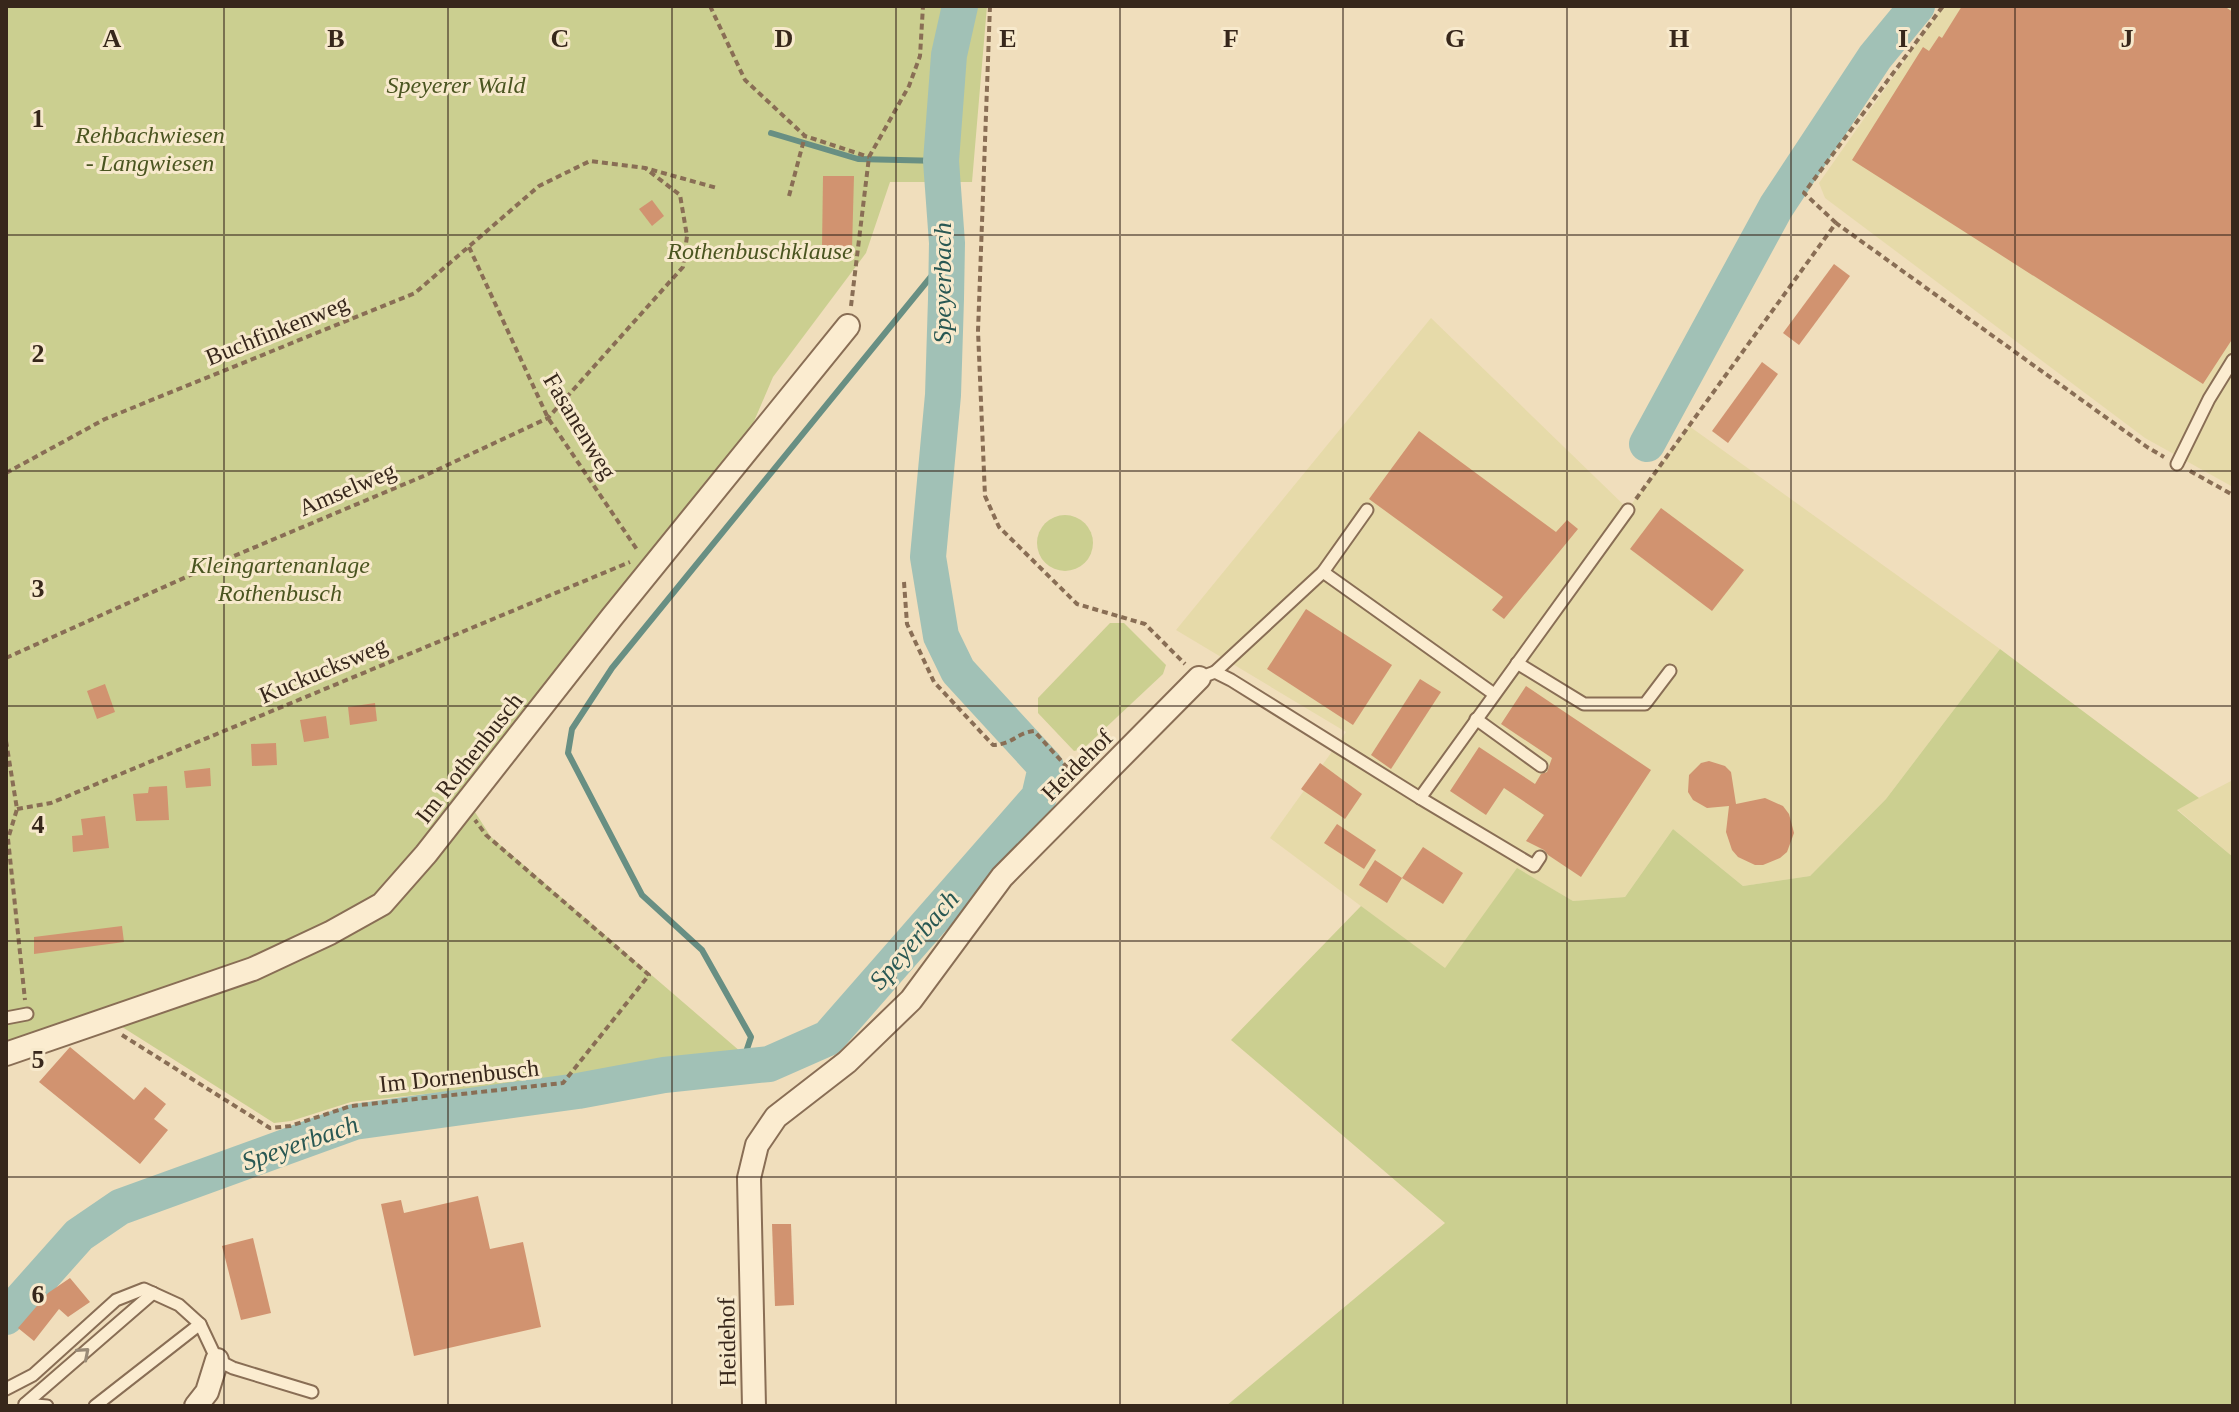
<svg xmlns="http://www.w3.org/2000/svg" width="2239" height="1412" font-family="Georgia,serif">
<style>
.farmland{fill:#e6daa9}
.green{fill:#cbcf90}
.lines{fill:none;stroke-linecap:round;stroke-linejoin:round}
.stream{stroke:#688f83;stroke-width:6}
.river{stroke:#a1c1b6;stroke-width:36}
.building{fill:#d19370}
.service-casing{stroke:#896e55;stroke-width:15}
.minor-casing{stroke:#896e55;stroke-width:26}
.path{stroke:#896e55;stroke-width:4;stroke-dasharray:6 4;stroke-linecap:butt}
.service{stroke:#fbecd0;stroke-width:11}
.minor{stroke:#fbecd0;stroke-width:22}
.oneway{stroke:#998a76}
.grid{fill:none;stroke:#37271b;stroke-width:2;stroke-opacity:0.55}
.labels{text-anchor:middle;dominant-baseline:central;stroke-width:6;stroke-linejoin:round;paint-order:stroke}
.park-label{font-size:24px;font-style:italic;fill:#4a5520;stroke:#f7e9cc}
.street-label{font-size:24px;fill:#37271b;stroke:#f7e9cc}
.water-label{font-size:26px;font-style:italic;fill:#295853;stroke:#f7e9cc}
.grid-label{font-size:26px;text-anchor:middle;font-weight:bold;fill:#37271b;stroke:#f7e9cc;stroke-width:6;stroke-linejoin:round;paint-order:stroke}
</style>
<rect width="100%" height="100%" fill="#f0debc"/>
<g class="farmland">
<polygon points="1943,6 2233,6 2233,487 2145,438 1825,198 1819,183"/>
<polygon points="1431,318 1628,509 1689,426 2000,649 1886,799 1810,876 1743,886 1673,829 1625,897 1573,901 1517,869 1445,969 1270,838 1346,732 1176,630"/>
<polygon points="2233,780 2233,857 2177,809"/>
</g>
<g class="green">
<polygon points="6,6 987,6 972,182 890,182 866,253 773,377 749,433 475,771 464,795 491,837 741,1052 562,1079 351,1102 291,1121 274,1123 100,1013 6,1045"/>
<circle cx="1065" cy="543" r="28"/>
<polygon points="1110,623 1124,623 1166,665 1163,674 1083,749 1074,751 1038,713 1038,698"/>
<polygon points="2000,649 2199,798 2177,810 2233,857 2233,1406 1226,1406 1445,1223 1231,1040 1361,906 1445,968 1517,868 1573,901 1625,897 1673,829 1743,886 1810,876 1886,799"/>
</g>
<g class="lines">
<g class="stream">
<polyline points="771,133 858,159 941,161"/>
<polyline points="741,1067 751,1037 702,950 642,895 568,753 572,729 612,668 947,257"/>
</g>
<g class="river">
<polyline points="1647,444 1776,207 1875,57 1917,6"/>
<polyline points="6,1317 79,1235 120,1207 354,1122 578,1091 664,1075 769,1064 828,1038 1039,797 1046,767 958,671 941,636 928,557 943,395 946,299 947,243 941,161 949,55 960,6"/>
</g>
</g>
<g class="building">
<polygon points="1962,6 2224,6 2233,12 2233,338 2203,384 1852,160 1923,47 1929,51 1939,36 1942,38"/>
<polygon points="823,176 854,176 852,249 822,248"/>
<polygon points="652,200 664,216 652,226 639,209"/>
<polygon points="1834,264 1850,276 1799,345 1783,333"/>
<polygon points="1762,362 1778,374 1728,443 1712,431"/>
<polygon points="1419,431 1556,532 1567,520 1578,529 1504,619 1492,610 1503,597 1369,499"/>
<polygon points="1661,508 1744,570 1712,611 1630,549"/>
<polygon points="1306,609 1392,665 1353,725 1267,669"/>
<polygon points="1420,679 1441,692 1391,769 1371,755"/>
<polygon points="105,684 115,712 97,719 87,691"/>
<polygon points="1526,686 1651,770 1581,877 1548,855 1544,850 1526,841 1544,815 1504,788 1486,815 1450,791 1479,747 1535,784 1541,774 1547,772 1552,758 1501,724"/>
<polygon points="375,703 377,721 350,725 348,707"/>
<polygon points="326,716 329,738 304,742 300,720"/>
<polygon points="276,743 277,765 252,766 251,744"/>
<polygon points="1709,761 1725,766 1731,772 1736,804 1765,798 1783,806 1789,814 1794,833 1787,852 1780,858 1763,865 1755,865 1738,857 1732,850 1726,832 1729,806 1707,808 1693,800 1688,792 1689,775 1701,763"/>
<polygon points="1320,763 1362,794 1345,819 1301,789"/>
<polygon points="210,768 211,786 186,788 184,771"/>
<polygon points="167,786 169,820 136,821 133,794 148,793 149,787"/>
<polygon points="105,816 109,848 73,852 72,836 83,835 81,819"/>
<polygon points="1337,824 1376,850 1364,869 1324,843"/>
<polygon points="1423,847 1463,873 1443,904 1402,878"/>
<polygon points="1375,860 1402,878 1387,903 1359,885"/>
<polygon points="122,926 124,942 34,954 34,937"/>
<polygon points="70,1047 134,1100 145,1087 166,1104 154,1119 168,1130 140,1164 39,1082"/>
<polygon points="478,1196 490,1249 523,1242 541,1327 414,1356 381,1204 401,1200 404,1213"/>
<polygon points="772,1224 791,1224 794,1305 775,1306"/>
<polygon points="253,1238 271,1313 241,1320 222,1246"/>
<polygon points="70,1278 90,1302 68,1317 59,1309 34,1341 18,1328 48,1293"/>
</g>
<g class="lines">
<g class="service-casing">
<g id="service">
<polyline points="2177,464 2209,399 2233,360"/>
<polyline points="1323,572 1494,694"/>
<polyline points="1517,663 1584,704 1645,704 1670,671"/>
<polyline points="1215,672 1323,572 1367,510"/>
<polyline points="1199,678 1215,672 1231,680 1420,798 1628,510"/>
<polyline points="1476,719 1541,766"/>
<polyline points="1420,798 1534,866 1540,857"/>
<polyline points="6,1018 27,1014"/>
<polyline points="6,1389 33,1375 116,1300 144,1289 179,1305 200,1324 217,1360 233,1368 312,1392"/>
<polyline points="25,1404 153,1293"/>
<polyline points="25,1404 47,1406"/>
<polyline points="95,1406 200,1324"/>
</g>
</g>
<g class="minor-casing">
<g id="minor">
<polyline points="6,1054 253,969 330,933 382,904 426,854 612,617 848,326"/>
<polyline points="196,1406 207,1392 217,1360"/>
<polyline points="754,1406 749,1178 757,1145 776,1117 847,1062 911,1000 1002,877 1199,678"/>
</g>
</g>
<g class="path">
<polyline points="710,6 745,80 805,136 869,157"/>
<polyline points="990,6 978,331 985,496 999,527 1077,604 1145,624 1185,664"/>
<polyline points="789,196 805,136"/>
<polyline points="1836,223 1804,193 1943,6"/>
<polyline points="469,247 548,418 638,551"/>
<polyline points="851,306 869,157 909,86 920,56 923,6"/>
<polyline points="2190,471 2233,495"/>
<polyline points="6,473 105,419 415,293 539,186 590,161 645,168 717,188"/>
<polyline points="1636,499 1836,223 2147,447 2164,457"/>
<path d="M904,582L907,624L934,682L993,745C1014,744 1016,733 1034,731L1076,777"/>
<polyline points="6,658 215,564 426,475 548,418 683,267 687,236 680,195 645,168"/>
<polyline points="6,741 17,809 8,839 25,1000"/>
<polyline points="17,809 51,803 630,562"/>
<polyline points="122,1035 270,1128 290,1126 351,1106 563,1083 649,975 486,835 475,820"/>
</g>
<use href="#service" class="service"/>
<use href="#minor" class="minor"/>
</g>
<defs><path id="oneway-chevron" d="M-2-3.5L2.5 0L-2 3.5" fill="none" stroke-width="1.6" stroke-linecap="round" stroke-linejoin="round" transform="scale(2)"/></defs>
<use class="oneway" href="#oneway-chevron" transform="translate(84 1353) rotate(-41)"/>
<path class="grid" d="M224,6V1406M448,6V1406M672,6V1406M896,6V1406M1120,6V1406M1343,6V1406M1567,6V1406M1791,6V1406M2015,6V1406M6,235H2233M6,471H2233M6,706H2233M6,941H2233M6,1177H2233"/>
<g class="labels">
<g class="park-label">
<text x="456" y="85">Speyerer Wald</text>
<text x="150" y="135">Rehbachwiesen<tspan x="150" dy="28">- Langwiesen</tspan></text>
<text x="760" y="251">Rothenbuschklause</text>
<text x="280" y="565">Kleingartenanlage<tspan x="280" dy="28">Rothenbusch</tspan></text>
</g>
<g class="street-label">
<text transform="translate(277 330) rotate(-22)">Buchfinkenweg</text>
<text transform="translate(580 426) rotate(59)">Fasanenweg</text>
<text transform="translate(347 489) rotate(-23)">Amselweg</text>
<text transform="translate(323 670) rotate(-23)">Kuckucksweg</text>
<text transform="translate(469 758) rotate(-52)">Im Rothenbusch</text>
<text transform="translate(1077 765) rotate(-45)">Heidehof</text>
<text transform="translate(459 1076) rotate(-6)">Im Dornenbusch</text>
<text transform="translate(727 1342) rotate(-91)">Heidehof</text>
</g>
<g class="water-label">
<text transform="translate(942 283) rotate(-90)">Speyerbach</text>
<text transform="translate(914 940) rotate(-49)">Speyerbach</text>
<text transform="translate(300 1143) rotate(-19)">Speyerbach</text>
</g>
</g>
<g class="grid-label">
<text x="112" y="47">A</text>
<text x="336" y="47">B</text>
<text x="560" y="47">C</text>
<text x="784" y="47">D</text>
<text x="1008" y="47">E</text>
<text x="1231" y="47">F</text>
<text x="1455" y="47">G</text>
<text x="1679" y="47">H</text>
<text x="1903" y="47">I</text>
<text x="2127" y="47">J</text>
<text x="38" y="127">1</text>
<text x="38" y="362">2</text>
<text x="38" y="597">3</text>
<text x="38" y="833">4</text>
<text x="38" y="1068">5</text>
<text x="38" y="1303">6</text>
</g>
<rect width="2239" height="1412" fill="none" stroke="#37271b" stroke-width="16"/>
</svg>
